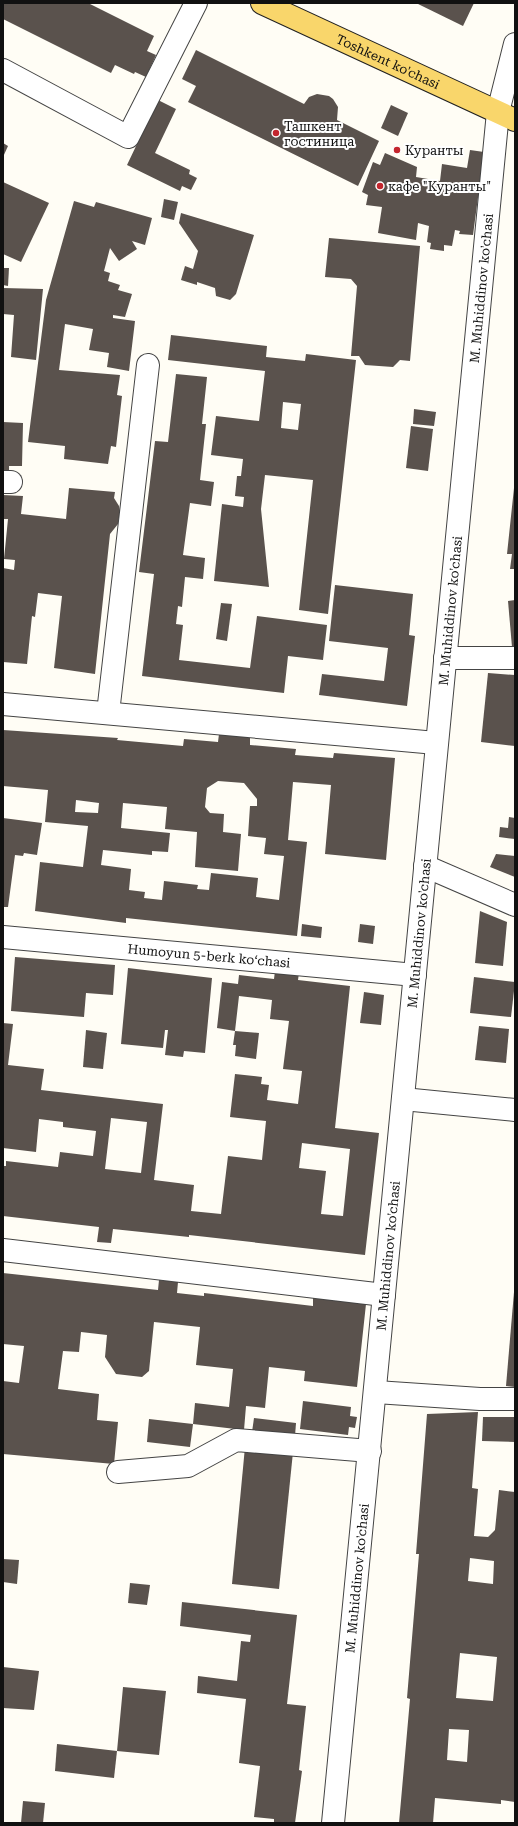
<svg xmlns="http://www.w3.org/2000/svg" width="518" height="1826" font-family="'Roboto Serif',serif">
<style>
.building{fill:#5a524d;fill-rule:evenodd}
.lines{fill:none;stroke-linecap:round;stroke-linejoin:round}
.minor-casing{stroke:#444;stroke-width:24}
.major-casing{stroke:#222;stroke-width:24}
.minor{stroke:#fff;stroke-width:22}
.major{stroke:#f9d66b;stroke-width:22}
.poi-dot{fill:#c4262e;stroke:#fff;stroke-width:1.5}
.labels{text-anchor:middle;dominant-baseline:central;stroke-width:4;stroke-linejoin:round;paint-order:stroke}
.street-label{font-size:13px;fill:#111;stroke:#fff}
.poi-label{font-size:13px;fill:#111;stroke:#fff;text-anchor:start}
</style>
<rect width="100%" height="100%" fill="#fffdf5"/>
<g class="building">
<polygon points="3,3 88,3 154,36 147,51 156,55 146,77 135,72 134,74 115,65 111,73 3,19"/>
<polygon points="416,3 474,3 463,26"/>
<polygon points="196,50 304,104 309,97 317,94 329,96 333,99 338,107 337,120 379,141 358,186 188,102 196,86 182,79"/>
<polygon points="158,100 176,109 155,153 190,170 189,174 197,178 191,190 182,186 180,191 127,165"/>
<polygon points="391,105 408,113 398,136 381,128"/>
<polygon points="3,143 8,146 3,157"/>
<polygon points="470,150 484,152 473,235 459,234 460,231 455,230 452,246 444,245 444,251 430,249 431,243 427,242 429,226 418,223 416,240 378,233 382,207 366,205 368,195 362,192 373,162 380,165 385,153 417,167 416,177 440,181 442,164 467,168"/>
<polygon points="3,182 49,203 21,262 3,254"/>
<polygon points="164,199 178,202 174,220 161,217"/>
<polygon points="74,201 94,207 96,202 152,218 145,245 132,241 137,249 119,261 110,248 104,271 110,273 108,281 120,285 118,290 132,294 125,317 113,315 113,318 135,321 129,371 107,367 109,353 89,350 93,329 65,324 59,370 120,375 117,395 122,396 116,447 111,446 108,464 64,459 65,446 28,442 46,300"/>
<polygon points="181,213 254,235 236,294 230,300 216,296 215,288 197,282 197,285 181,280 185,266 193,269 198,251 179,223"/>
<polygon points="329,238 420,246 410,361 400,360 393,367 365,365 359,356 351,356 357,286 351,279 325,277"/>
<polygon points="3,268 9,268 8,286 3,285"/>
<polygon points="3,288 43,289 36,360 11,357 14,315 3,314"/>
<path d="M171,335L267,346L266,357L305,361L306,354L356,360L328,614L299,610L313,480L265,475L261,509L269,587L214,581L222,504L243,507L244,497L235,496L237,476H241L243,459L211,455L216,416L259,421L265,371L168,360ZM283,402L301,404L298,430L281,428Z"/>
<polygon points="176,374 207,377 202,424 206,424 200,480 214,482 211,506 190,503 183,555 205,558 203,579 185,577 182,607 178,606 176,624 183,625 179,660 250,668 257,616 327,625 323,660 288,656 284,693 142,676 154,574 139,572 155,441 168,442"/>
<polygon points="414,409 436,412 434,426 413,424"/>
<polygon points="3,422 23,423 22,466 9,466 9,471 3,471"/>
<polygon points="411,426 433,429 428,471 406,468"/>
<polygon points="69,488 115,492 114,498 119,506 120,511 118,524 110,534 95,674 54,668 62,596 38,593 35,617 32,616 27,664 3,662 3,568 14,570 15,560 4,559 8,519 3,519 3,495 23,496 21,514 66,519"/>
<polygon points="514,488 515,488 515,569 510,569 512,554 507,554"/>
<polygon points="335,585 413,594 409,635 415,636 407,706 319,695 322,674 384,681 388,648 329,641"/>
<polygon points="515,600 515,646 512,647 508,601"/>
<polygon points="221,603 232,604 227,641 216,639"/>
<polygon points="488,673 515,675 515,746 481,742"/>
<path d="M3,730L118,738L117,740L183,746L184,739L218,742L219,734L234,730L250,738V745L296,749L295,755L333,758L334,753L395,758L386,860L325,854L331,785L293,782L288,840L307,842L297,936L126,918V923L35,911L40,862L83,867L88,826L45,822L48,790L3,786ZM218,781L244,783L257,799V806H250L248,836L266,838L264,854L284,856L279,900L256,897L258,878L211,873L209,890L197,889L198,885L164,881L162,900L144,898L145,892L129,890L131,869L101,865L103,850L152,855V851L168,852L170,833L121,828L123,803L167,807L165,829L197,832L195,867L238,871L241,834L223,832L224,814L210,813L205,807L207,788ZM76,800L99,803L98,813L75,812Z"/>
<polygon points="509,817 515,818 515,839 499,837 500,827 508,828"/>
<polygon points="3,818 42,823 37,855 24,853 23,856 15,855 8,907 3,907"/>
<polygon points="496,854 515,856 515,877 490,867"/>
<polygon points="480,911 507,922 503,966 475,963"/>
<polygon points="302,924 322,927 321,938 301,936"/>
<polygon points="360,924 375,926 373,944 358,942"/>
<polygon points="15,957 115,965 113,995 86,993 84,1017 11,1011"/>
<polygon points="128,968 212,978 205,1053 184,1051 183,1057 165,1055 168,1030 165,1030 163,1048 121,1044"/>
<path d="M275,971L299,973L298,980L350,986L335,1128L379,1133L365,1255L189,1235V1237L113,1229L111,1243L97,1242L99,1227L3,1216V1166H6V1161L58,1167L60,1152L93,1156L96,1131L63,1127V1122L39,1119L36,1152L3,1148V1023L13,1024L8,1065L44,1069L41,1090L163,1104L154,1180L194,1185L191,1211L221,1214L228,1156L262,1160L266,1121L230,1117L235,1074L262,1077L261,1084L269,1085L267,1100L298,1104L302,1071L283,1069L289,1021L270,1019L272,1000L239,996L235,1031L217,1028L222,982L238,984L239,975L274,979ZM111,1118L147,1122L141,1173L105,1169ZM302,1143L350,1149L343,1216L321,1214L326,1171L299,1168Z"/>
<polygon points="474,977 515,982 511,1017 470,1013"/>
<polygon points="364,992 384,995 381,1025 360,1023"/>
<polygon points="479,1026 509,1029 506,1063 475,1060"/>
<polygon points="86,1030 107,1033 103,1069 83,1067"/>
<polygon points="235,1031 259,1033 256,1059 235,1056 236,1045 233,1045"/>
<polygon points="3,1273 158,1290 159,1280 178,1282 177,1293 204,1296 204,1293 313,1306 313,1298 366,1304 357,1387 304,1381 305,1371 269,1367 265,1408 246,1406 244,1430 193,1424 195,1403 229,1407 233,1369 196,1365 200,1327 154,1322 149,1371 142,1377 116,1374 105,1357 107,1335 81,1332 79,1352 63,1351 58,1389 99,1394 97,1420 118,1422 114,1464 3,1454 3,1381 19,1383 24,1346 3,1344"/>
<polygon points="514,1292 515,1292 515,1387 506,1386"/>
<polygon points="303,1401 351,1407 350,1416 357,1417 355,1428 349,1427 348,1435 300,1429"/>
<path d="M478,1412L472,1488L478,1489L474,1536L488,1537L495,1530L499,1490L515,1492V1802L501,1800V1804L435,1798L433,1823H399L410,1699L407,1698L419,1554H416L427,1414ZM470,1558L494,1561L493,1584L468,1581ZM460,1653L497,1657L493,1701L456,1698ZM449,1729L469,1730L467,1762L447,1760Z"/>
<polygon points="483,1417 515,1417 515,1442 482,1441"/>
<polygon points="254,1418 296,1423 295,1436 252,1432"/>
<polygon points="149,1419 193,1424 190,1447 147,1442"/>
<polygon points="245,1447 293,1452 279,1589 232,1584"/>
<polygon points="3,1559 19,1560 17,1584 3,1582"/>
<polygon points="130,1583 150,1585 147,1605 128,1603"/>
<polygon points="182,1602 297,1615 287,1704 306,1706 299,1770 302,1771 295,1823 274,1823 274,1819 254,1817 260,1766 239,1763 246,1699 197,1693 198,1676 237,1681 241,1641 250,1642 251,1635 180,1626"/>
<polygon points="3,1667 39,1671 34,1710 3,1708"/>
<polygon points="123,1687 166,1691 159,1755 117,1751"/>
<polygon points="57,1744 117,1751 114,1778 55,1771"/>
<polygon points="23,1801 45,1803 43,1823 21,1823"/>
</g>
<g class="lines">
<g class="minor-casing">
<g id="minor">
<polyline points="3,70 128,137 196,3"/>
<polyline points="3,482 11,482"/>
<polyline points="445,658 515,658"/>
<polyline points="3,704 436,743"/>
<polyline points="108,713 148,365"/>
<polyline points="425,866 515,905"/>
<polyline points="3,937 415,975"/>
<polyline points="403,1099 515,1110"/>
<polyline points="3,1250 384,1295"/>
<polyline points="376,1392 480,1399 515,1399"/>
<polyline points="118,1472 188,1466 236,1440 370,1451"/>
<path id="s1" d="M333,1823L498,112L515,44"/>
</g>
</g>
<g class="major-casing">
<g id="major">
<path id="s2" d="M262,3L515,120"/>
</g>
</g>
<use href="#minor" class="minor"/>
<use href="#major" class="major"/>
</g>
<g class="poi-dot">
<circle cx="276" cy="133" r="4"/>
<circle cx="397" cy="150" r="4"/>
<circle cx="380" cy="186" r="4"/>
</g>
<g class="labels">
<g class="street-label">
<text stroke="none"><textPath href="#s2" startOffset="139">Toshkent ko'chasi</textPath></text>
<text stroke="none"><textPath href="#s1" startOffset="1542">M. Muhiddinov ko'chasi</textPath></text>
<text stroke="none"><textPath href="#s1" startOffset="1218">M. Muhiddinov ko'chasi</textPath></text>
<text stroke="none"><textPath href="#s1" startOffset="894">M. Muhiddinov ko'chasi</textPath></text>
<text transform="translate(209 956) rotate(5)">Humoyun 5-berk koʻchasi</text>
<text stroke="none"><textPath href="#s1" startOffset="570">M. Muhiddinov ko'chasi</textPath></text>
<text stroke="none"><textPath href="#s1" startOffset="246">M. Muhiddinov ko'chasi</textPath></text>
</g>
<g class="poi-label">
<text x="284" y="126">Ташкент<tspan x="284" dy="15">гостиница</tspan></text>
<text x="405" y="150">Куранты</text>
<text x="388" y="186">кафе "Куранты"</text>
</g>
</g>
<rect width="518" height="1826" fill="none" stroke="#111111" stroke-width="8"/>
</svg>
